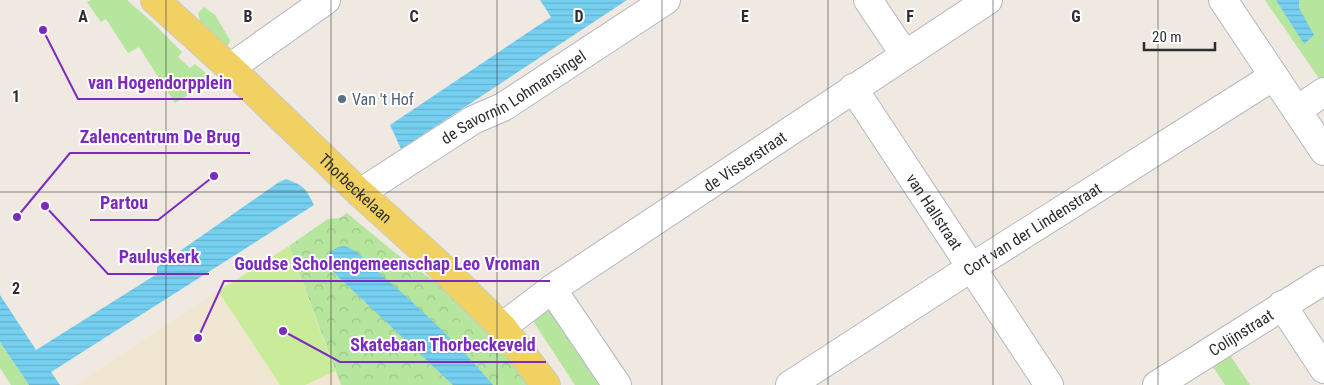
<svg xmlns="http://www.w3.org/2000/svg" width="1324" height="385" font-family="'Roboto Condensed',sans-serif">
<style>
.education{fill:#f0e6d1}
.grass{fill:#b6e59e}
.park{fill:url(#park-crowns)}
.pitch{fill:#c9ec9a}
.water{fill:url(#water-rules)}
.lines{fill:none;stroke-linecap:round;stroke-linejoin:round}
.minor-casing{stroke:#b4b7c1;stroke-width:30}
.major-casing{stroke:#c9c9c9;stroke-width:30}
.minor{stroke:#fff;stroke-width:28}
.major{stroke:#f2d163;stroke-width:28}
.grid{fill:none;stroke:#2e2e2e;stroke-width:1;stroke-opacity:0.55}
.service-dot{fill:#5c6f8a;stroke:#fff;stroke-width:2}
.labels{text-anchor:middle;dominant-baseline:central;stroke-width:4;stroke-linejoin:round;paint-order:stroke}
.street-label{font-size:16px;fill:#2e2e2e;stroke:#fff}
.service-label{font-size:16px;fill:#4e5e75;stroke:#fff;text-anchor:start}
.grid-label{font-size:16px;text-anchor:middle;font-weight:bold;fill:#2e2e2e;stroke:#fff;stroke-width:4;stroke-linejoin:round;paint-order:stroke}
.leader{fill:none;stroke:#7b2cbf;stroke-width:2}
.callout-dot{fill:#7b2cbf;stroke:#fff;stroke-width:2}
.callout-label{font-size:18px;text-anchor:middle;font-weight:bold;fill:#7b2cbf;stroke:#fff;stroke-width:4;stroke-linejoin:round;paint-order:stroke}
</style>
<defs>
<pattern id="park-crowns" width="20" height="18" patternUnits="userSpaceOnUse" patternTransform="scale(1.25)"><rect width="20" height="18" fill="#b6e59e"/><path d="M2 6a3 3 0 1 1 6 0M12 15a3 3 0 1 1 6 0" fill="none" stroke="#9dc588"/></pattern>
<pattern id="water-rules" width="6" height="5" patternUnits="userSpaceOnUse" patternTransform="scale(1.25)"><rect width="6" height="5" fill="#75cff0"/><path d="M0 2.5h6" fill="none" stroke="#66b2ce"/></pattern>
</defs>
<rect width="100%" height="100%" fill="#efe9e1"/>
<g class="education">
<polygon points="218,291 280,385 75,385"/>
<polygon points="335,371 341,385 305,385"/>
</g>
<g class="grass">
<polygon points="91,0 127,0 152,22 182,52 178,57 190,68 195,64 213,79 175,103 139,47 128,53 106,19 101,22 87,2"/>
<polygon points="1265,0 1324,0 1324,78 1320,80"/>
<polygon points="204,7 215,15 230,40 228,46 225,45 200,21 198,13"/>
<polygon points="548,306 601,385 575,385 531,318"/>
<polygon points="0,342 29,385 11,385 0,368"/>
<polygon points="1230,355 1250,385 1225,385 1213,367"/>
</g>
<polygon class="park" points="347,213 394,252 446,290 466,310 510,358 529,385 341,385 289,246 328,219 340,218"/>
<polygon class="pitch" points="289,246 335,371 305,385 280,385 218,291"/>
<g class="water">
<polygon points="540,0 627,0 401,149 390,125 551,17"/>
<polygon points="1276,0 1299,0 1299,8 1314,35 1304,44"/>
<path d="M286,179C304,186 305,187 314,205L51,372L60,385H29L0,342V295L36,350L157,274V267L279,182Z"/>
<path d="M343,246C355,247 368,263 377,271C418,306 458,343 493,385H453L329,268C323,256 332,248 343,246Z"/>
</g>
<g class="lines">
<g class="minor-casing">
<g id="minor">
<polyline points="868,0 905,55"/>
<polyline points="1223,0 1324,151"/>
<polyline points="230,68 326,0"/>
<path id="s1" d="M853,88L1049,385"/>
<polyline points="1297,110 1324,92"/>
<path id="s2" d="M360,193L473,120L503,107L666,0"/>
<polyline points="552,289 617,385"/>
<polyline points="1282,305 1324,369"/>
<path id="s3" d="M502,327L552,289L988,0"/>
<path id="s4" d="M790,385L972,267L1274,76"/>
<path id="s5" d="M1157,385L1324,280"/>
</g>
</g>
<g class="major-casing">
<g id="major">
<path id="s6" d="M155,0L230,68L360,193L434,260L502,327L546,385"/>
</g>
</g>
<use href="#minor" class="minor"/>
<use href="#major" class="major"/>
</g>
<path class="grid" d="M166,0V385M331,0V385M497,0V385M662,0V385M828,0V385M993,0V385M1158,0V385M0,192H1324"/>
<circle class="service-dot" cx="342" cy="99" r="5"/>
<g class="labels">
<g class="street-label">
<text stroke="none"><textPath href="#s2" startOffset="181">de Savornin Lohmansingel</textPath></text>
<text stroke="none"><textPath href="#s3" startOffset="294">de Visserstraat</textPath></text>
<text stroke="none"><textPath href="#s6" startOffset="275">Thorbeckelaan</textPath></text>
<text stroke="none"><textPath href="#s1" startOffset="148">van Hallstraat</textPath></text>
<text stroke="none"><textPath href="#s4" startOffset="288">Cort van der Lindenstraat</textPath></text>
<text stroke="none"><textPath href="#s5" startOffset="99">Colijnstraat</textPath></text>
</g>
<g class="service-label">
<text x="352" y="99">Van 't Hof</text>
</g>
</g>
<g class="grid-label">
<text x="83" y="22">A</text>
<text x="248" y="22">B</text>
<text x="414" y="22">C</text>
<text x="579" y="22">D</text>
<text x="745" y="22">E</text>
<text x="910" y="22">F</text>
<text x="1076" y="22">G</text>
<text x="16" y="102">1</text>
<text x="16" y="294">2</text>
</g>
<path class="leader" d="M43 30L78 99H243M17 217L70 153H250M214 176L158 220H90M45 206L108 274H209M198 338L224 281H550M283 331L340 362H546"/>
<g class="callout-dot">
<circle cx="43" cy="30" r="5"/>
<circle cx="17" cy="217" r="5"/>
<circle cx="214" cy="176" r="5"/>
<circle cx="45" cy="206" r="5"/>
<circle cx="198" cy="338" r="5"/>
<circle cx="283" cy="331" r="5"/>
</g>
<g class="callout-label">
<text x="160" y="89">van Hogendorpplein</text>
<text x="160" y="143">Zalencentrum De Brug</text>
<text x="124" y="209">Partou</text>
<text x="159" y="263">Pauluskerk</text>
<text x="387" y="270">Goudse Scholengemeenschap Leo Vroman</text>
<text x="443" y="351">Skatebaan Thorbeckeveld</text>
</g>
<path d="M1144 42v8h71v-8" fill="none" stroke="#2e2e2e" stroke-width="2.5"/>
<text x="1152" y="42" font-size="15" fill="#2e2e2e" stroke="#ffffff" stroke-width="4" paint-order="stroke">20 m</text>
</svg>
